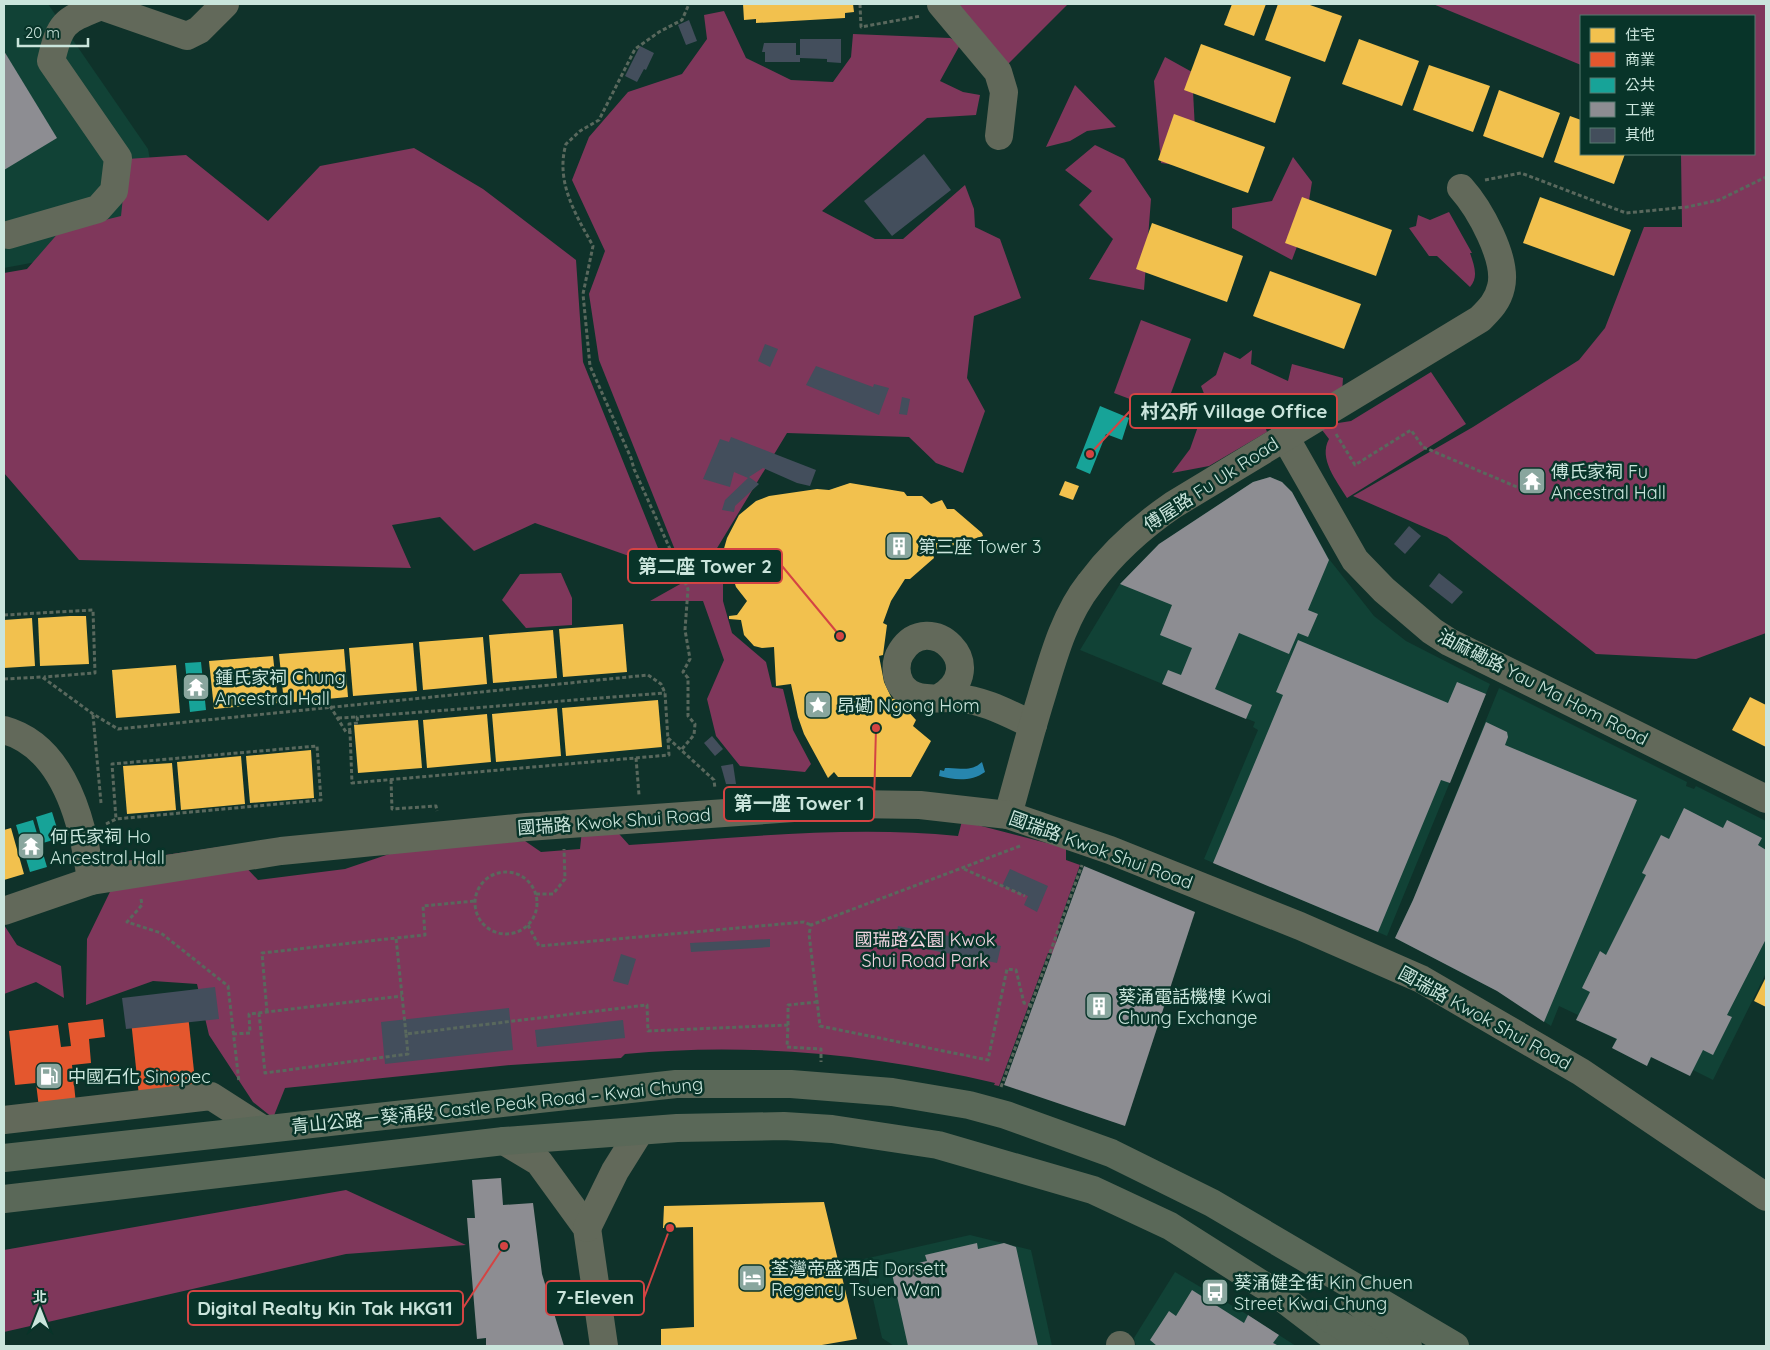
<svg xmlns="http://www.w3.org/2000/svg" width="1770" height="1350" font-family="Quicksand,'Noto Sans TC',sans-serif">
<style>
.built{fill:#114236}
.green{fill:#7f375b}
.water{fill:#2786ae}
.homes{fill:#f2c14e}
.shops{fill:#e4572e}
.public{fill:#17a398}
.industry{fill:#8d8d92}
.building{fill:#434e5c}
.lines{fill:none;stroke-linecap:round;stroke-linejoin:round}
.path{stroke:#59685d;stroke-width:3;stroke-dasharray:4 2.5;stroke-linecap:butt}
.minor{stroke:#62695a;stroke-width:28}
.major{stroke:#5a6858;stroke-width:28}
.labels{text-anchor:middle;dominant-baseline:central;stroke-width:5;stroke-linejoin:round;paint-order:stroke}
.poi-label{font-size:18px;fill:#cae5dc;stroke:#083429;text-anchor:start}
.street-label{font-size:18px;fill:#cae5dc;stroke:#083429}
.park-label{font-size:18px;fill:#f1d5e0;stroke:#083429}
.leader{fill:none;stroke:#d44443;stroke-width:2}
.callout-dot{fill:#d44443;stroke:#083429;stroke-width:2}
.callout{fill:#083429;stroke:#d44443;stroke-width:2}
.callout-label{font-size:19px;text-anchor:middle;font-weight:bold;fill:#cae5dc}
</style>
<rect width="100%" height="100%" fill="#0f322a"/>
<g class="built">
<polygon points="4,4 48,4 148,149 165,238 4,268"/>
<polygon points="1270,477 1282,482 1292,492 1329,559 1374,616 1406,641 1490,684 1387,936 1204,859 1258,730 1253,727 1255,722 1080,650 1120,584 1159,544 1253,482"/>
<polygon points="1499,688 1687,782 1686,786 1694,789 1696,786 1766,821 1766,973 1713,1080 1693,1070 1690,1076 1652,1057 1647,1066 1612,1048 1616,1039 1576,1020 1578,1015 1559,1006 1551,1026 1497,991 1395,938 1413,900"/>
<polygon points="970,1235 1031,1250 1052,1346 894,1346 882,1338 864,1259"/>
<polygon points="1175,1272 1248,1315 1296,1346 1136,1346 1134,1338"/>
</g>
<g class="green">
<polygon points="953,4 1071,4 1067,5 1003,69"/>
<polygon points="1433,4 1766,4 1766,633 1696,659 1596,654 1447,537 1353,496 1473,427 1579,360 1605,328 1644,227 1682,227 1681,154 1754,154 1754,16 1581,16 1581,65"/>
<polygon points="724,11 746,58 791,80 833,82 851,57 853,34 950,38 961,43 940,81 963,92 980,95 976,115 927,118 822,211 875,239 903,239 965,185 974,209 975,227 1000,239 1021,298 974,316 967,378 985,411 963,473 936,463 909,437 787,433 708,563 679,560 599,360 589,294 605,251 572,180 589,137 628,92 682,74 707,39 704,15"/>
<polygon points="1165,57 1192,72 1197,168 1161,163 1154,81"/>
<polygon points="1075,85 1116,127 1087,131 1070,141 1046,147"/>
<polygon points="1095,145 1124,159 1151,199 1144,290 1089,279 1113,239 1079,205 1092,191 1065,170"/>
<polygon points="414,148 483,189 576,260 583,362 662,558 629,556 535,523 474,551 440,517 392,525 411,568 79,560 4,473 4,273 27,269 60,231 121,216 127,159 186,155 268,221 320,166"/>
<polygon points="1293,157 1312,182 1305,225 1292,260 1232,228 1232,208 1272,201"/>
<path d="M1449,212L1472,253H1470C1474,265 1479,277 1470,287L1437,256H1429L1409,228L1416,226L1418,215L1430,220Z"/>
<polygon points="1141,320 1191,339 1164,412 1114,393"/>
<polygon points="1252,350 1251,364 1288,381 1292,364 1343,378 1342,393 1309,411 1293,400 1262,417 1267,432 1209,466 1172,473 1190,449 1207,401 1201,386 1216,375 1224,352 1240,359"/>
<path d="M1431,372L1466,424L1347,498C1337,481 1318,459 1329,439L1319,426L1351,421Z"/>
<polygon points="723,560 723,601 732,633 766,662 772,687 783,689 793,730 811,764 805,772 740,766 716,736 707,699 724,660 703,601 650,601"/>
<polygon points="561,573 572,598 572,625 526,628 502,600 520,574"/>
<path d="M962,821L1066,848V860L1080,865L1060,921L1054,954L1048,953L999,1086L994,1085L995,1083C874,1054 749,1042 625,1054L621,1058L511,1065L285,1088L273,1118L253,1102L209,1035L197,984L153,981L86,1005L87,939L125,861L226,846L258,880L345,869L401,850L525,841L541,852L580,849L582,830L612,826L629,845C739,838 849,825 958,836Z"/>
<polygon points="4,925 17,945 61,966 64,998 36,982 4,994"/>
<polygon points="346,1190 466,1245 346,1254 4,1332 4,1250"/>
</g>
<path class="water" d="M982,762L985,772C971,782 954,780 939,776L940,770L944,771L945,768C959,767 970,773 982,762Z"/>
<g class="homes">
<polygon points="743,4 853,4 854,12 845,13 845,18 756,23 756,19 744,20"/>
<polygon points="1232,4 1266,4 1254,36 1224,25"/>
<polygon points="1278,4 1307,4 1342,16 1325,62 1265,40"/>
<polygon points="1359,39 1419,61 1402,106 1342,84"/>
<polygon points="1201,44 1291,77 1275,123 1184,90"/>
<polygon points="1429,65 1490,86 1473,132 1413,110"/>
<polygon points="1499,90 1560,113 1543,158 1483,136"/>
<polygon points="1174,114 1265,147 1248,193 1158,160"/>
<polygon points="1570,116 1581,120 1581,154 1625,154 1614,184 1554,162"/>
<polygon points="1302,197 1392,230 1376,276 1285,243"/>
<polygon points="1540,197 1631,230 1614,276 1523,243"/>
<polygon points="1152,223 1243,256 1227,302 1136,269"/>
<polygon points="1270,271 1361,304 1344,349 1253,316"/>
<polygon points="1065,481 1079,486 1073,500 1059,495"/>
<polygon points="850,483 904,492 907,496 922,496 931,504 942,500 947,509 954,509 982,533 983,536 954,545 933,555 934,558 910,579 905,579 891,601 883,623 887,625 883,655 879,656 884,682 892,699 896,698 916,720 913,726 931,741 911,777 838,777 834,772 828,778 804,734 798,717 791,684 776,686 774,647 762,648 754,646 744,635 741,620 729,619 729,616 737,615 747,601 736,587 733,578 724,581 723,552 727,538 739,515 756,501 769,496 817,489 829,490"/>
<polygon points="70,616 86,616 89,664 40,666 38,618"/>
<polygon points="32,618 35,666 4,668 4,620"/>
<polygon points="623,624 627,672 563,677 559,629"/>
<polygon points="553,630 557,678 493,683 489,635"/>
<polygon points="483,637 487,684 423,690 419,642"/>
<polygon points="413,643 417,691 353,696 349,648"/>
<polygon points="344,649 348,697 284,703 279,654"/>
<polygon points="273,656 278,703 214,709 209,661"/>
<polygon points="176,665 180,713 116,718 112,670"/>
<polygon points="1750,697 1766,705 1766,747 1732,730"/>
<polygon points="658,700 662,747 566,756 562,708"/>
<polygon points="557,708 561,756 496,762 492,714"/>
<polygon points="487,714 491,762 427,768 423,720"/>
<polygon points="418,720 422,768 358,773 354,725"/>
<polygon points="311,750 314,798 250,803 246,756"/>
<polygon points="241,756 245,804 181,810 177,762"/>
<polygon points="172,763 176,810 127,814 123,766"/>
<polygon points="11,828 24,874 4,880 4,830"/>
<polygon points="1766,977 1766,1007 1754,1001"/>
<polygon points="824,1202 857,1339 816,1346 661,1346 661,1329 694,1327 693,1227 663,1228 664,1206"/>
</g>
<g class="shops">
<polygon points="187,1005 196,1090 139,1096 130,1011"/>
<polygon points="103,1019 105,1037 89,1039 91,1063 72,1065 76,1104 39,1108 36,1083 15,1085 9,1031 58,1025 61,1047 71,1046 68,1023"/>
</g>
<g class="public">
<polygon points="1100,406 1129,418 1122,440 1106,434 1090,474 1076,468"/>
<polygon points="201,662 206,710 190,712 185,663"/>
<polygon points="52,812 60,838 43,843 36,817"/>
<polygon points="33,820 47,867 30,872 16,825"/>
</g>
<g class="industry">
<polygon points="4,51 57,138 4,170"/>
<polygon points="1270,477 1282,482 1292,492 1329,560 1308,610 1318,614 1308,637 1298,633 1289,654 1239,633 1215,689 1252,705 1246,719 1162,684 1168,670 1181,675 1192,648 1160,635 1172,605 1120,584 1159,544 1253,482"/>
<polygon points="1298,640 1448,703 1457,682 1486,694 1450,783 1441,780 1378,932 1213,863 1283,695 1276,692"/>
<polygon points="1486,722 1507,732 1508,737 1505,745 1637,800 1544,1022 1497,991 1395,938 1413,900"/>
<polygon points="1684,808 1723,828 1727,820 1762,838 1758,845 1766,850 1766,939 1727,1015 1732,1017 1713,1055 1703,1050 1690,1076 1651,1057 1647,1066 1612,1048 1617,1039 1576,1020 1590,992 1582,988 1600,951 1606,955 1646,875 1642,873 1661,835 1669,839"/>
<polygon points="1084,866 1195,912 1125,1126 1004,1085"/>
<polygon points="501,1178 503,1205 533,1203 542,1274 564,1346 486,1346 486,1338 477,1339 467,1218 475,1218 472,1180"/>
<polygon points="977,1243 978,1249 1004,1243 1016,1247 1038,1346 908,1346 891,1269 927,1261 925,1255"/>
<polygon points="1192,1290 1244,1323 1248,1315 1279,1335 1273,1343 1279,1346 1157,1346 1150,1340 1169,1311 1176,1316"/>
</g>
<g class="building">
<polygon points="689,20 697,41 686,45 678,25"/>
<polygon points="800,39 841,39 841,63 827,62 827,59 800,58 800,62 765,62 765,52 762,52 764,43 796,43 796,55 800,55"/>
<polygon points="640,46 654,53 646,70 644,69 637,82 625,76"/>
<polygon points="924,154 951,190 892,236 864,201"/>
<polygon points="765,344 778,349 770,367 758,361"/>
<polygon points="816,366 873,387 874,384 889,388 879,415 806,385"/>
<polygon points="902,397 910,399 907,415 899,414"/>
<polygon points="731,437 816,470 810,486 797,483 763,468 749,477 759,484 735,506 734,512 722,510 725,500 748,478 734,472 730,487 703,479 720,439 729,442"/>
<polygon points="1409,526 1421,536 1405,554 1394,544"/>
<polygon points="1439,573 1463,592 1452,604 1429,586"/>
<polygon points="712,736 723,749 715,756 704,743"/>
<polygon points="733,764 736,784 726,784 721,766"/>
<polygon points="1010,869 1048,886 1037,912 1024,905 1028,896 1002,886"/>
<polygon points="898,926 1001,946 997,963 895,943"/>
<polygon points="770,939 770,947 691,952 690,943"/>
<polygon points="621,954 636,959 628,985 613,981"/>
<polygon points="215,987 219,1019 126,1029 122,998"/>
<polygon points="509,1008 513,1050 385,1064 381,1022"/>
<polygon points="623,1020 625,1038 537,1047 535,1030"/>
</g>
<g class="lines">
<g class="path">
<polyline points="860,4 861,27 921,16"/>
<polyline points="1485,180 1521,173 1626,213 1687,207 1719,200 1766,177"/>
<polyline points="1336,434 1355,465 1411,430 1423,447 1517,487"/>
<polyline points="4,615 93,610 95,673 44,677"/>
<polyline points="4,679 42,677 93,714 118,729 648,675 661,684 665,693 669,755 352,783 350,732 346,732 330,706"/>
<polyline points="93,715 101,803"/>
<polyline points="338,718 357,717"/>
<polyline points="350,732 349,724 358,723 357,717 665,693"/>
<polyline points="668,738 714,780 715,789"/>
<path d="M682,749L694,735L695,724L688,716V678L683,672L690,659L685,630L688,589L634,469L631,458L590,366L583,294L593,246C576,215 555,182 566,144L580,131L599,120L635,49L659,32L682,20L689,4"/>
<polyline points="636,758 639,795"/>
<polyline points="391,780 392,809 436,806 437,811"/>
<polyline points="106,824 116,819 321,800 317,746 112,764 116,819"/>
<polyline points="1020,846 811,925 809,934 820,1026 988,1060 1007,969 1016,970 1024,1003 1031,1005"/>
<polyline points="964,869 1025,896"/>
<circle cx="506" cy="903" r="31"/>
<polyline points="536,894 553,894 565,879 564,849"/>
<polyline points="141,899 142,905 127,922 161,933 228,986 239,1082"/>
<polyline points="474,901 423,906 425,935 396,938 406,1034 647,1005 648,1031 788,1025 787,1047 821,1049 821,1062"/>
<polyline points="528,925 539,946 804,922 811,925"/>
<polyline points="267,1012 262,953 396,938"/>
<polyline points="259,1013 265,1073 408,1054 406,1034"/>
<polyline points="788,1025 788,1005 817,1002"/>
<polyline points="233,1034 250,1033 249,1014 402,996"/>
<polyline points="1001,1087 1082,865"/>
</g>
<g class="minor">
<polyline points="941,4 998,72 1004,92 999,136"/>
<path d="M8,235L98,209L114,191L118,158L51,61C60,22 64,21 101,6L187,36L199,30L225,4"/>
<polyline points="1285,437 1355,560 1384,590 1432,631 1449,642 1766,799"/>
<path d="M939,698C993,667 929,607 901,652C895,661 895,675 901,685C914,704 938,697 957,698C984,700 1009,714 1033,725"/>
<path d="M4,730C66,747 84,826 91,881"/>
<path d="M1008,815C1019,776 1029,737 1041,698C1053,658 1064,616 1090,583C1113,552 1141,527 1173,505L1480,319C1490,309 1498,301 1501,287C1508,259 1479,208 1461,188"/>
<polyline points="4,911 91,881 281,851 527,827 851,804 920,805 1008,815 1110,850 1300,926 1421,979 1581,1072 1766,1197"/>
<polyline points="4,1120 211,1096 261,1128"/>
<polyline points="504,1141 539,1162 587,1228 604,1346"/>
<polyline points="587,1228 615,1171 640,1131"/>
<polyline points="1120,1345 1121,1346"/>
</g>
<g class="major">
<polyline points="4,1158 676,1084 791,1084 892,1092 969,1105 1006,1115 1111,1153 1212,1203 1455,1346"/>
<polyline points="4,1199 504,1141 677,1128 784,1126 832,1129 938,1145 1093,1190 1170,1226 1277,1294 1345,1346"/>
<polyline points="1355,1300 1408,1346"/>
<polyline points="1330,1319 1376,1346"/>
</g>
</g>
<defs>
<g id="temple-square" transform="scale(1.4375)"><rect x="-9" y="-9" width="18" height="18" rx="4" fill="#89a69e" stroke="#083429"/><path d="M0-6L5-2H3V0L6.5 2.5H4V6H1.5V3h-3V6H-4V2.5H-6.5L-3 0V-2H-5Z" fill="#fff"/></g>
<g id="building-square" transform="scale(1.4375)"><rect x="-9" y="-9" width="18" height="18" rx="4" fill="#89a69e" stroke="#083429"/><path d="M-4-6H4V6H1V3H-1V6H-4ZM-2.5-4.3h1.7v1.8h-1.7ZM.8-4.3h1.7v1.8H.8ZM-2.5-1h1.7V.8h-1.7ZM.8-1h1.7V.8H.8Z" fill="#fff"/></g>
<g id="sight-square" transform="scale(1.4375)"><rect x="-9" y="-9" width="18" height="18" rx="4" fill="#89a69e" stroke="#083429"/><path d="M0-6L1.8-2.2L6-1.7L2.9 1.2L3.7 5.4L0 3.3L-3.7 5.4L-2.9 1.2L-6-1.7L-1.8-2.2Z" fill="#fff"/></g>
<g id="fuel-square" transform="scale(1.4375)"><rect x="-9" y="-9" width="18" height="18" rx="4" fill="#89a69e" stroke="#083429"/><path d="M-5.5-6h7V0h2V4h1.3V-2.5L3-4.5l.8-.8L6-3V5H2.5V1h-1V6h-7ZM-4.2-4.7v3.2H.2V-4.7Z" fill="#fff"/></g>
<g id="hotel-square" transform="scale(1.4375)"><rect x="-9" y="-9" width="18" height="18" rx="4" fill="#89a69e" stroke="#083429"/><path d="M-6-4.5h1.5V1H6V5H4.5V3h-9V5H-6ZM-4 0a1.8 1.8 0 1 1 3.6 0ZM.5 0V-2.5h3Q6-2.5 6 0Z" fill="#fff"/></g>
<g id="bus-square" transform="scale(1.4375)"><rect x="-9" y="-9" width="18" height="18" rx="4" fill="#89a69e" stroke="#083429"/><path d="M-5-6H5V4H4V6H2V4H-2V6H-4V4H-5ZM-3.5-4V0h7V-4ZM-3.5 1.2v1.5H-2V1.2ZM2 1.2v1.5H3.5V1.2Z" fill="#fff"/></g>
</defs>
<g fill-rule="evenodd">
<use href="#temple-square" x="1532" y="481"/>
<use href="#building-square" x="899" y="546"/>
<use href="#temple-square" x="196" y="687"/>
<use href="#sight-square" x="818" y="705"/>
<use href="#temple-square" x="31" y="846"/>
<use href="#building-square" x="1099" y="1006"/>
<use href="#fuel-square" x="49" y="1076"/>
<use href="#hotel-square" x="752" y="1278"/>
<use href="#bus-square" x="1215" y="1292"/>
</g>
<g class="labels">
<g class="poi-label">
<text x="1551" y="471">傅氏家祠 Fu<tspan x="1551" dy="21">Ancestral Hall</tspan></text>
<text x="918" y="546">第三座 Tower 3</text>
<text x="215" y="677">鍾氏家祠 Chung<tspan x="215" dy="21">Ancestral Hall</tspan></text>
<text x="837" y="705">昂磡 Ngong Hom</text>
<text x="50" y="836">何氏家祠 Ho<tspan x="50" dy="21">Ancestral Hall</tspan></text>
<text x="1118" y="996">葵涌電話機樓 Kwai<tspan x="1118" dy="21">Chung Exchange</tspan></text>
<text x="68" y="1076">中國石化 Sinopec</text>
<text x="771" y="1268">荃灣帝盛酒店 Dorsett<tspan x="771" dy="21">Regency Tsuen Wan</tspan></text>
<text x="1234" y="1282">葵涌健全街 Kin Chuen<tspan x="1234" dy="21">Street Kwai Chung</tspan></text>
</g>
<g class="street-label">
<text transform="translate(1211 484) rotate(-33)">傅屋路 Fu Uk Road</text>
<text transform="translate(1543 687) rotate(27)">油麻磡路 Yau Ma Hom Road</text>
<text transform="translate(614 821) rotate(-4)">國瑞路 Kwok Shui Road</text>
<text transform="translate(1101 850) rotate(20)">國瑞路 Kwok Shui Road</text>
<text transform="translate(1485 1018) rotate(29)">國瑞路 Kwok Shui Road</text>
<text transform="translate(497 1105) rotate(-6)">青山公路－葵涌段 Castle Peak Road – Kwai Chung</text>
</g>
<g class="park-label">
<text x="925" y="939">國瑞路公園 Kwok<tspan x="925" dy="21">Shui Road Park</tspan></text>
</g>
</g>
<path class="leader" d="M1090 454L1130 411M840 636L782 566M876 728L874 804M670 1228L644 1298M504 1246L463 1308"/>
<g class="callout-dot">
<circle cx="1090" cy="454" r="5"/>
<circle cx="840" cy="636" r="5"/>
<circle cx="876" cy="728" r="5"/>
<circle cx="670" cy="1228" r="5"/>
<circle cx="504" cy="1246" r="5"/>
</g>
<g class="callout">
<rect x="1130" y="394" width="207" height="34" rx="5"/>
<rect x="628" y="549" width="154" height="34" rx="5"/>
<rect x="724" y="787" width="150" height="34" rx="5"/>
<rect x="546" y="1281" width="98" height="34" rx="5"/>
<rect x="188" y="1291" width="275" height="34" rx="5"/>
</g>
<g class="callout-label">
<text x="1234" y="418">村公所 Village Office</text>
<text x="705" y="573">第二座 Tower 2</text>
<text x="799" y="810">第一座 Tower 1</text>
<text x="595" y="1304">7-Eleven</text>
<text x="325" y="1315">Digital Realty Kin Tak HKG11</text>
</g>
<rect width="1770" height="1350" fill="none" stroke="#cae5dc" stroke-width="10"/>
<rect x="1580" y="15" width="175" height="140" fill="#083429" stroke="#567b71"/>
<rect x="1590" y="28" width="25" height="15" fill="#f2c14e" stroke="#567b71"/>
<text x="1625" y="40" font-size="15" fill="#cae5dc">住宅</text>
<rect x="1590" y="52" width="25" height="15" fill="#e4572e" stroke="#567b71"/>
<text x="1625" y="65" font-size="15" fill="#cae5dc">商業</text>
<rect x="1590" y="78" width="25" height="15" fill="#17a398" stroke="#567b71"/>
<text x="1625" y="90" font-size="15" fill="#cae5dc">公共</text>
<rect x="1590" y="102" width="25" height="15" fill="#8d8d92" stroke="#567b71"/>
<text x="1625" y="115" font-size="15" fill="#cae5dc">工業</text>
<rect x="1590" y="128" width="25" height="15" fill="#434e5c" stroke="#567b71"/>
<text x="1625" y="140" font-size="15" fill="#cae5dc">其他</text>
<g transform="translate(40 1310)" stroke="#083429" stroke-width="4" paint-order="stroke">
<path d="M0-4L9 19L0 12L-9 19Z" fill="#cae5dc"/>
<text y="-8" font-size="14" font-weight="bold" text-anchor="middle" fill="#cae5dc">北</text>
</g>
<path d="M18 38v8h70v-8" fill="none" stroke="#cae5dc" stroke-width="2.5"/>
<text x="25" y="38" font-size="15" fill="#cae5dc" stroke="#083429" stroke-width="4" paint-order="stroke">20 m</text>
</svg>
